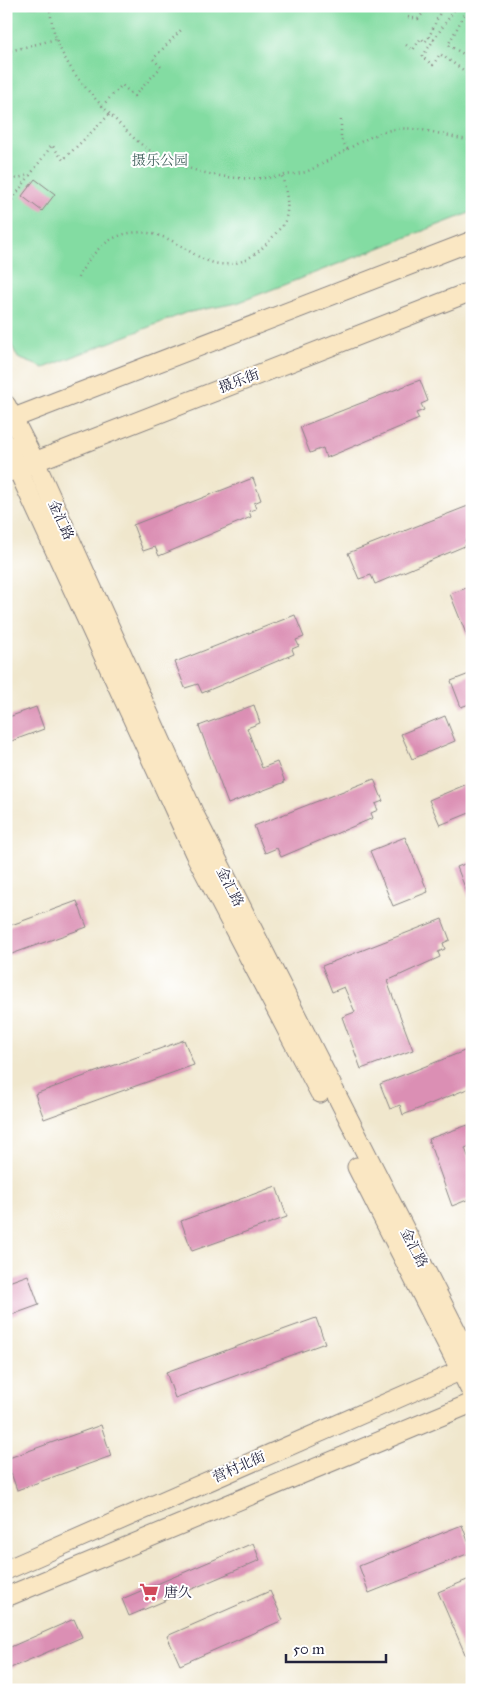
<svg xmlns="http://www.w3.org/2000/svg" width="478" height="1696" font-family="'IM FELL Great Primer','Noto Serif SC',serif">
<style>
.green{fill:#83dca2;stroke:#527f6e}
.building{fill:#db8fb4}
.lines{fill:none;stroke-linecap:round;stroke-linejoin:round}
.secondary-casing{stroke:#898484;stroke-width:21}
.path{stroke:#898484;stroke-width:2.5;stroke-dasharray:1 4;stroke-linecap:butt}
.secondary{stroke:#fae7c3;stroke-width:19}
.labels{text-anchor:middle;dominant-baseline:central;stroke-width:4;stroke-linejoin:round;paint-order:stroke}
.park-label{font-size:14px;fill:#44635f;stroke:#fff}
.street-label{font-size:14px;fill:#22223b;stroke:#fff}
.poi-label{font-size:14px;fill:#22223b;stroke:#fff;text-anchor:start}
</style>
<rect width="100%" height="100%" fill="#fff"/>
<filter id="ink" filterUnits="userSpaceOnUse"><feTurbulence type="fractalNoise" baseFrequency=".02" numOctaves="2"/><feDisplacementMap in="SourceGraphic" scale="10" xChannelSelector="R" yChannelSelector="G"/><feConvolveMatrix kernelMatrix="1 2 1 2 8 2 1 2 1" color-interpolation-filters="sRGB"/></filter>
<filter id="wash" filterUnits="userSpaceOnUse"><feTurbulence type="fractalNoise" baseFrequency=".0096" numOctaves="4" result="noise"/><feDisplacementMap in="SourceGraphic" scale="20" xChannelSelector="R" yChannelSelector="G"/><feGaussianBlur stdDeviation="1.12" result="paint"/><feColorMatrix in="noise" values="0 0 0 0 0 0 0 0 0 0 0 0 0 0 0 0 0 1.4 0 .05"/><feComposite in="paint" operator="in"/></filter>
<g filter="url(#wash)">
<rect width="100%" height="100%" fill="#f0e7cd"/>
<polygon class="green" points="6,6 472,6 472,212 237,303 185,313 44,368 18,358 6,334"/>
<g id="blocks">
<g class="building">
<polygon points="35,179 55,194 42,211 22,196"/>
<polygon points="420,380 428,401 421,404 424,410 416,413 419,419 326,458 323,448 310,453 300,427"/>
<polygon points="253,478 261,500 254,503 256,509 249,511 251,517 159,556 155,547 143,551 133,525"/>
<polygon points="468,506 472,515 472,537 465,540 467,545 375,584 371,575 359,579 348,553"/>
<polygon points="472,586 472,646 471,646 450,594"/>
<polygon points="295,615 304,637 296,640 299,646 292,649 294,654 202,693 198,684 185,688 175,662"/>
<polygon points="472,673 472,703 461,707 451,681"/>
<polygon points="254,705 260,723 247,728 262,768 277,762 285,782 228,804 199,726"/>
<polygon points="36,707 44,729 6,743 6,718"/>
<polygon points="445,716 455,741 412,759 401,734"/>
<polygon points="374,779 383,801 375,804 378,810 371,813 373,818 281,857 277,848 265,853 254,826"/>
<polygon points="472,782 472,812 440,825 429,800"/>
<polygon points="405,837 428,892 393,906 370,851"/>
<polygon points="472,861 472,903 471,903 457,867"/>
<polygon points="77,901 87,927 6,956 6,927"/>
<polygon points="442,919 450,940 443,943 445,949 438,952 440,957 387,981 413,1050 361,1069 342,1017 355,1012 344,987 332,992 322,966"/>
<polygon points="184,1040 194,1065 44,1119 35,1094"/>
<polygon points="472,1048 472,1087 403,1115 400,1105 390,1109 380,1084"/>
<polygon points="468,1125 472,1145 465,1148 472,1167 472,1198 452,1206 428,1139"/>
<polygon points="276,1186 287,1217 192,1251 181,1221"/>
<polygon points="28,1275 39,1305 6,1317 6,1283"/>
<polygon points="316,1318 325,1343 175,1398 166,1372"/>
<polygon points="101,1425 111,1456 17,1490 6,1459"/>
<polygon points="462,1525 472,1552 369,1593 359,1566"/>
<polygon points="253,1543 260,1560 129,1616 122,1599"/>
<polygon points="472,1578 472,1670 438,1592"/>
<polygon points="270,1591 283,1620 180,1665 167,1636"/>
<polygon points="74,1619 82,1637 6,1670 6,1649"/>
</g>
</g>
</g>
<g filter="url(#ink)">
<use href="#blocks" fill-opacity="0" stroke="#898484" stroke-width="1"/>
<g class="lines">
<g class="secondary-casing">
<g id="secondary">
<polyline points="6,405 35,462 195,816 472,1362"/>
<polyline points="6,421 472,241"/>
<polyline points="6,444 195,854 320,1093"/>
<polyline points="6,473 472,291"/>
<polyline points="357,1167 472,1393"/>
<polyline points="6,1570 471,1366"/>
<polyline points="6,1597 472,1403"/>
</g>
</g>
<g class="path">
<path d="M50,6C52,50 77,80 106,110C121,125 135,142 154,153C195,175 240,184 285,175C293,174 301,174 308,171C337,158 365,134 396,129C418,126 446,136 467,140L472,139"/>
<polyline points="457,6 422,57 433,65 440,54 472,76"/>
<polyline points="469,6 448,45 472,59"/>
<polyline points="408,17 418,19 429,6"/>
<polyline points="434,40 429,37 443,6"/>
<polyline points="406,45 413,50 421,38 425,42 429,37"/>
<polyline points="6,52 56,39"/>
<polyline points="102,106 122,85 134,96 161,67 153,59 181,30"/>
<polyline points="341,120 341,139 348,150"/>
<polyline points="6,181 29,175"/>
<polyline points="6,208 52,145 63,160 110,114"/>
<path d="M78,278C96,241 127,221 168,239C185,246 199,261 219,264C243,267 262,251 276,233C279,229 284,225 285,221C290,205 286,191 282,176"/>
</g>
<use href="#secondary" class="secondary"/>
</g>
</g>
<defs>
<g id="supermarket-bare" transform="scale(1.5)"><path d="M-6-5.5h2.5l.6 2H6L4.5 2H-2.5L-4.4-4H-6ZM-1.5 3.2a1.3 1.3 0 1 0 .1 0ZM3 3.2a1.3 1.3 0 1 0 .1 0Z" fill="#d1495b" stroke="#fff" stroke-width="2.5" paint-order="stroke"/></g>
</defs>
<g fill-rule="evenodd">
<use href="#supermarket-bare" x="149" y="1592"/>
</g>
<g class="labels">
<g class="park-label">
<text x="160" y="160">摄乐公园</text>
</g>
<g class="street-label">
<text transform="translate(239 381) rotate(-21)">摄乐街</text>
<text transform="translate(61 520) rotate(66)">金汇路</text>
<text transform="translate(230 887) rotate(63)">金汇路</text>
<text transform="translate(414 1248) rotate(63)">金汇路</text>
<text transform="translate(239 1467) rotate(-24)">营村北街</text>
</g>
<g class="poi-label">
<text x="164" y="1592">唐久</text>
</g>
</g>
<rect width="478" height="1696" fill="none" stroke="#fff" stroke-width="25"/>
<path d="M286 1654v8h100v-8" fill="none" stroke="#22223b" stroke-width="2.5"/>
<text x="293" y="1654" font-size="15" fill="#22223b" stroke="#ffffff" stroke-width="4" paint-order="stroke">50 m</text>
</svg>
